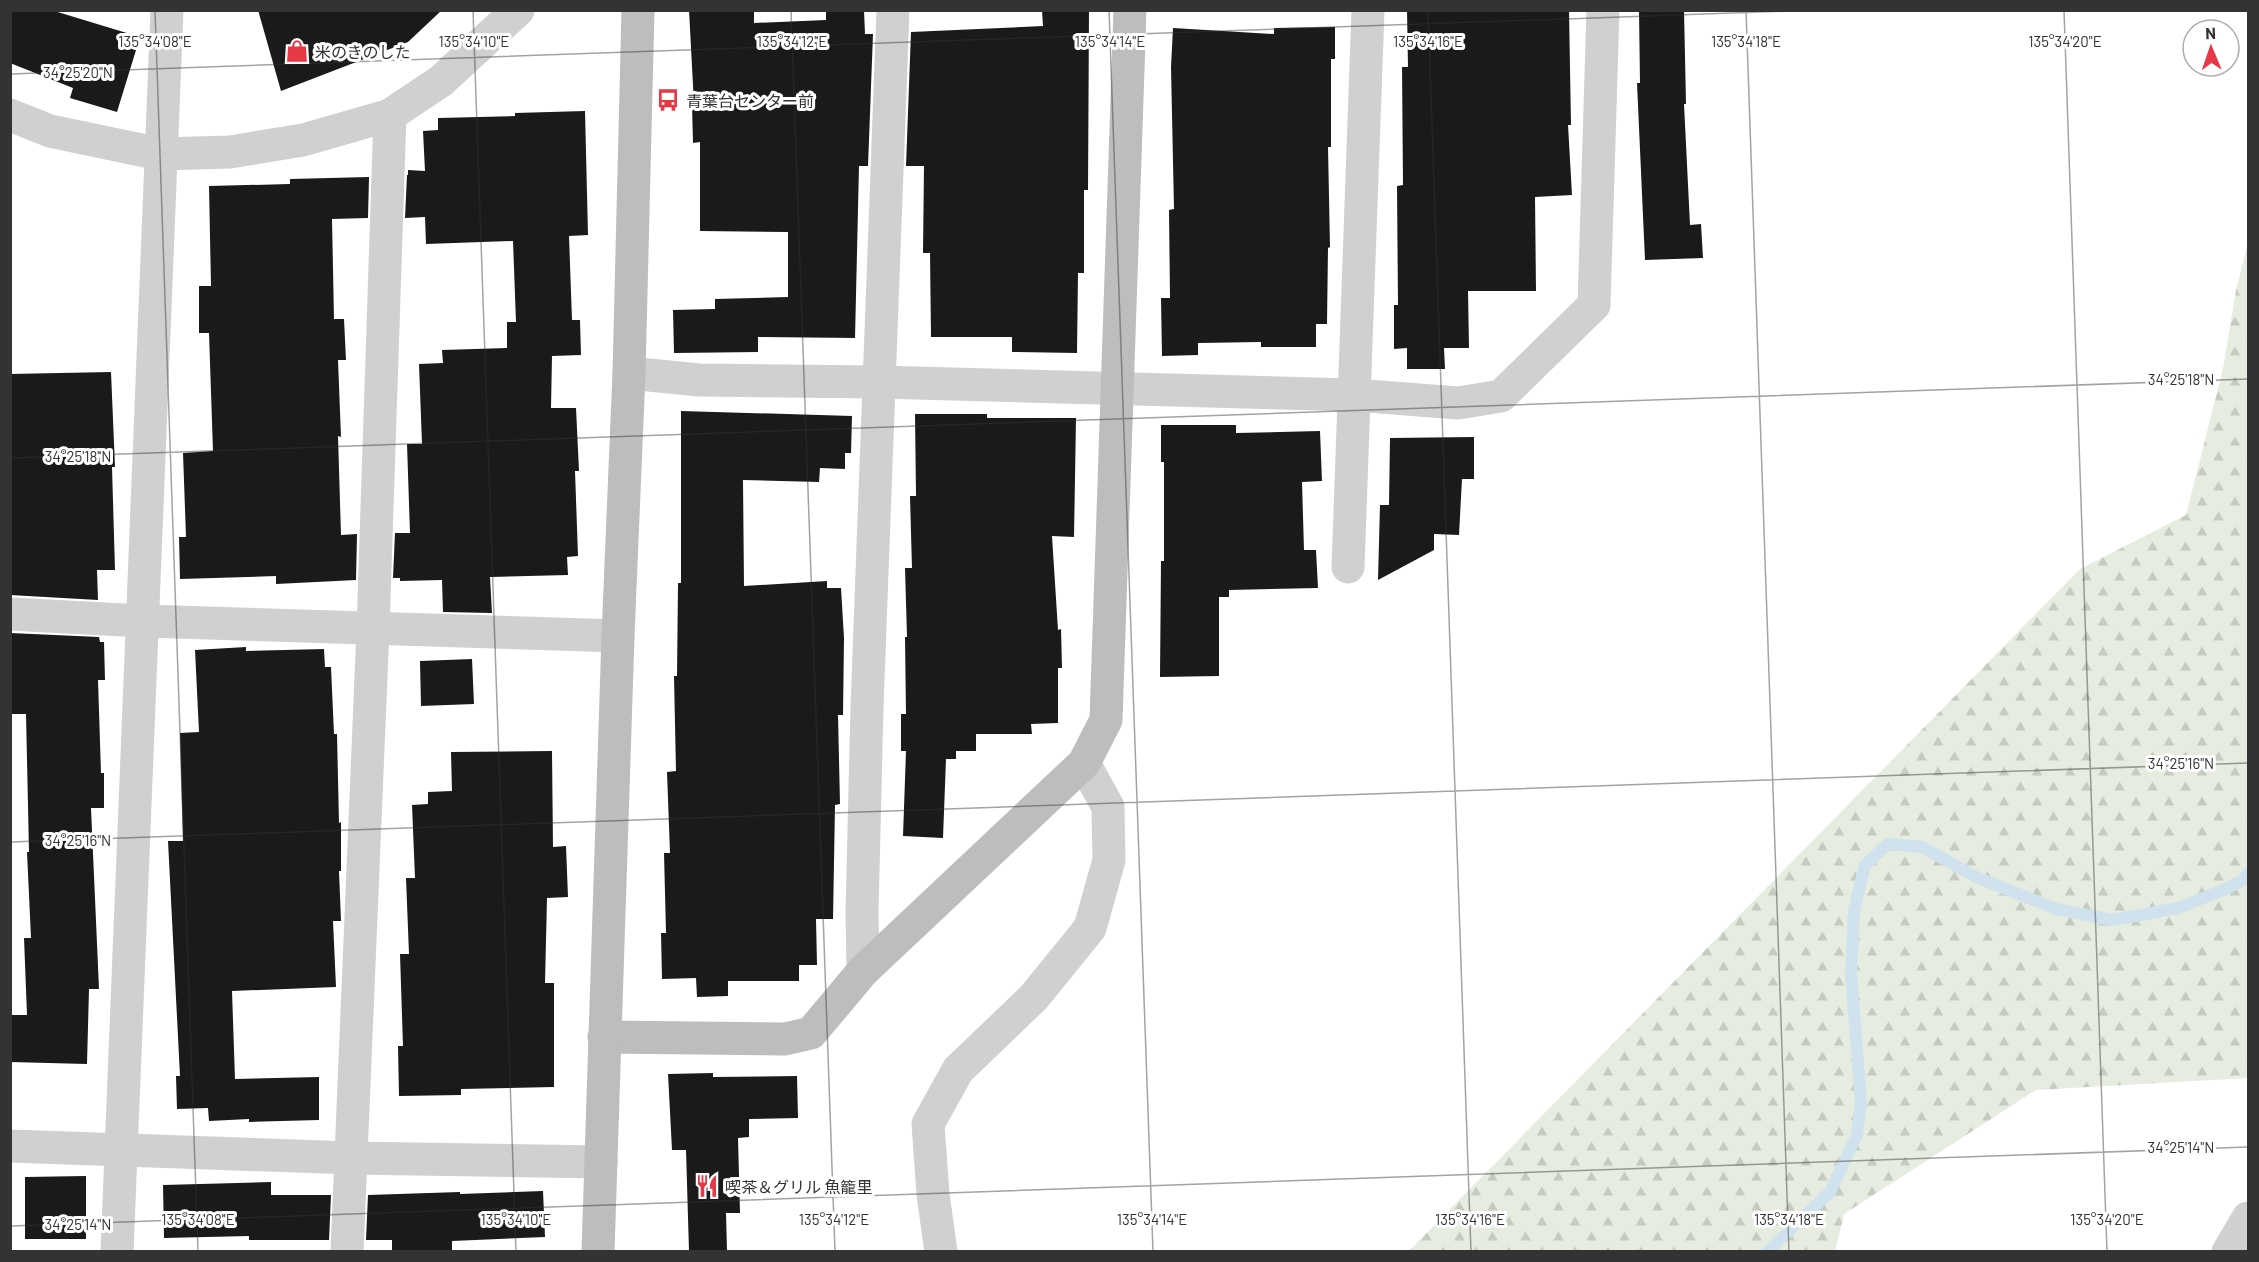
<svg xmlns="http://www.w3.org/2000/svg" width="2259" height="1262" font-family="Barlow,'Noto Sans JP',sans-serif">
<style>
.forest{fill:url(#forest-firs)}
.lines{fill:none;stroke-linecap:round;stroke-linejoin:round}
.stream{stroke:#cfe2ee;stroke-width:12}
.building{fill:#1a1a1a}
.street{stroke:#d0d0d0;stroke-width:33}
.secondary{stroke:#bdbdbd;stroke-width:33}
.ticks{fill:none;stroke:#333;stroke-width:1.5;stroke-opacity:0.45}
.labels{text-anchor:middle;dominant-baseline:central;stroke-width:6;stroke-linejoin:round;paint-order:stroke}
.poi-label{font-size:16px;fill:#333;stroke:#fff;text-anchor:start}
.ticks-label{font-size:15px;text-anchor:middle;fill:#333;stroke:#fff;stroke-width:6;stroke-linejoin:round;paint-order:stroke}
</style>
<defs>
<pattern id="forest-firs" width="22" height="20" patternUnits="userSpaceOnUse" patternTransform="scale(1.5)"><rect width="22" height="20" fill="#e6ecdf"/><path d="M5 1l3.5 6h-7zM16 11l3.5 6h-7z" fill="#c6cbc0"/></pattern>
</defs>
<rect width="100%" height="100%" fill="#fff"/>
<polygon class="forest" points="2248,243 2248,1078 2036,1090 1844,1214 1835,1251 1409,1251 2080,569 2186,515 2223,369 2236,290"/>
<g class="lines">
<polyline class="stream" points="1767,1252 1830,1192 1857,1135 1861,1103 1851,974 1854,911 1865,865 1888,844 1922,847 1976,877 2056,909 2113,920 2178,908 2226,889 2243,880 2248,873"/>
</g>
<g class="building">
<polygon points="10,10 51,10 140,37 117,112 70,98 73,88 10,63"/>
<polygon points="258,10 442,10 408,42 281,91"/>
<polygon points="689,10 754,10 754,23 826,20 826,10 864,10 865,34 873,34 868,166 859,166 855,338 758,337 758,352 674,353 673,310 715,309 715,299 788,297 788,232 700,231 700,142 693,143 692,105 694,104"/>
<polygon points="1042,10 1089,10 1088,190 1084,190 1084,273 1078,273 1077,353 1012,352 1012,337 931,337 930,253 923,253 924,166 906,166 911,32 1043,26"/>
<polygon points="1407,10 1474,10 1474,12 1569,10 1571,125 1568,125 1572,195 1535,197 1536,291 1468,291 1469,348 1444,348 1445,369 1407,369 1407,348 1394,349 1394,305 1398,305 1397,186 1403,185 1402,67 1408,67"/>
<polygon points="1639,10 1684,10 1686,104 1684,104 1690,225 1701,224 1703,258 1645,260 1637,83 1640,83"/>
<polygon points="1335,27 1335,59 1331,59 1331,147 1328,147 1330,247 1328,248 1327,324 1316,324 1316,347 1261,347 1261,342 1198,343 1198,355 1162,356 1161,298 1170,298 1169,210 1174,209 1171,67 1173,28 1274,34 1274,28"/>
<polygon points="585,111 588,235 569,236 572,320 580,320 581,355 552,356 551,408 576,408 579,471 575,471 578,556 567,557 568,575 490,577 492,613 443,612 442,580 400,581 400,578 393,578 395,533 410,533 407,444 422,444 419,364 443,363 442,350 507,348 507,322 516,322 513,241 426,244 425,217 405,218 407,175 408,175 408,170 425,171 423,131 438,130 438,118 515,116 515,113"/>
<polygon points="369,177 368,218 332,219 334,319 344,319 346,360 338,360 341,437 338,436 341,535 357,534 356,580 276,584 276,576 180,579 179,537 186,537 183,453 213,451 209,333 199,333 199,286 211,286 209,186 290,184 290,179"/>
<polygon points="111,372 115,467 112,467 115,570 97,570 98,600 10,595 10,374"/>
<polygon points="681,411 852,416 851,453 845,453 845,469 820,468 819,482 743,480 744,586 827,581 827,588 841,588 844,638 843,715 838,715 840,804 835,805 833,919 816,919 817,965 799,965 799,981 728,981 728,996 697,997 696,978 662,979 661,933 666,933 664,853 670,853 667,772 676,771 674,676 677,676 678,583 681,583"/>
<polygon points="915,414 987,414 987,418 1076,418 1074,537 1052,536 1058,630 1061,629 1062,668 1058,668 1058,723 1031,724 1032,734 976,734 976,751 956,751 956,759 946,759 943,838 903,836 906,751 901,751 901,714 906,714 905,637 907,637 905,568 912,568 910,496 916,496"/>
<polygon points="1161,425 1236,425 1236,433 1320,431 1322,481 1302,482 1304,550 1316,550 1318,588 1229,590 1229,597 1219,597 1219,676 1160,677 1161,561 1164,561 1164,462 1161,462"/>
<polygon points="1474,437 1474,479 1462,479 1459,535 1434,534 1434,550 1378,580 1380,505 1389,505 1390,438"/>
<polygon points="10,633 99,637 100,642 104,642 105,680 98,680 101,773 104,773 104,808 91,808 99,989 89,989 87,1064 10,1062 10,1015 27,1015 24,938 31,938 27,852 29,852 26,714 10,714"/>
<polygon points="246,647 246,651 324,649 325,667 331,667 334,734 337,734 339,823 341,822 341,871 339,871 341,921 333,921 336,987 232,991 235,1079 319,1077 319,1120 249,1122 249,1119 209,1121 208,1108 177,1109 176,1076 180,1076 168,841 183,841 180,733 199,732 195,650"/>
<polygon points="472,659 474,704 421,706 420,661"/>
<polygon points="552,751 553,847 566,846 568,897 547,898 545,983 554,983 554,1087 461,1089 461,1095 399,1096 398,1046 403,1046 400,954 409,954 406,878 415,878 412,805 428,804 428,792 452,791 451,752"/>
<polygon points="713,1073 713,1077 797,1076 798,1118 749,1119 749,1137 738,1138 740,1213 726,1213 727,1251 689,1251 686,1150 672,1150 668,1074"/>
<polygon points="86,1176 86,1239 25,1239 25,1177"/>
<polygon points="271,1182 271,1195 331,1195 329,1240 249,1240 249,1236 164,1238 163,1185"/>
<polygon points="543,1191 545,1237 452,1241 452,1250 406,1251 392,1251 392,1240 366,1240 368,1195 460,1192 460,1194"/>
</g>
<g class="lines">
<g class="street">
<polyline points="10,115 50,131 160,154 230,152 303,140 390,115 441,81 518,10"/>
<polyline points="629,373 699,380 878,382 1354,395 1458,403 1501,396 1594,305 1603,10"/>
<polyline points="1348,567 1368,10"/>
<polyline points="10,614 143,621 618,636"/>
<polyline points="863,971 862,912 867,707 893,10"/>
<polyline points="10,1146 352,1158 601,1162"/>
<polyline points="117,1252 167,10"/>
<polyline points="347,1252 373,629 390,115"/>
<polyline points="941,1252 933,1194 928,1124 958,1070 1034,997 1090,928 1109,860 1108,807 1084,763"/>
<polyline points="2228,1252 2248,1218"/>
</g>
<g class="secondary">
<polyline points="604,1037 785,1039 811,1033 863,971 1084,763 1106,720 1130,10"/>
<polyline points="598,1252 618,636 629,373 638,10"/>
</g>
</g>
<path class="ticks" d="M155,10L198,1252M473,10L516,1252M791,10L835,1252M1109,10L1153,1252M1428,10L1471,1252M1746,10L1789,1252M2064,10L2107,1252M10,74L1817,10M10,458L2248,379M10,842L2248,763M10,1226L2248,1147"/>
<defs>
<g id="shop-bare" transform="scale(1.8)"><path d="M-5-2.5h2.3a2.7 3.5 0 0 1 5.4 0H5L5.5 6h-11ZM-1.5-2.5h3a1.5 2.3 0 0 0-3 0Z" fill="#e63946" stroke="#fff" stroke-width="2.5" paint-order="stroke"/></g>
<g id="bus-bare" transform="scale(1.8)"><path d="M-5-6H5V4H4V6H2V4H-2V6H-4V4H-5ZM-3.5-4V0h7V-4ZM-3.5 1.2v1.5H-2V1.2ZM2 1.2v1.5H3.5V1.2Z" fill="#e63946" stroke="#fff" stroke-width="2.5" paint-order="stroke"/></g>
<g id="restaurant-bare" transform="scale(1.8)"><path d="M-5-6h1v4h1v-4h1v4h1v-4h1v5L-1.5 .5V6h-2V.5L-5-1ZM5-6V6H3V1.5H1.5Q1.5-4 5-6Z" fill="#e63946" stroke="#fff" stroke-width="2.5" paint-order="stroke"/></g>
</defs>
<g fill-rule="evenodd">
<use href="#shop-bare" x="297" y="51"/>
<use href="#bus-bare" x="668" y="100"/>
<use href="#restaurant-bare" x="707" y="1186"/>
</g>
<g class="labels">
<g class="poi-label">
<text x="315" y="51">米のきのした</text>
<text x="686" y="100">青葉台センター前</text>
<text x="725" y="1186">喫茶＆グリル 魚籠里</text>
</g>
</g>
<g class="ticks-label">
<text x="155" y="47">135°34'08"E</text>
<text x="474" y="47">135°34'10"E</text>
<text x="792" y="47">135°34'12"E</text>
<text x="1110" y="47">135°34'14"E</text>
<text x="1428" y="47">135°34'16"E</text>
<text x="1746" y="47">135°34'18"E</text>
<text x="2065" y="47">135°34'20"E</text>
<text x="78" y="78">34°25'20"N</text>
<text x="2181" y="385">34°25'18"N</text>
<text x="78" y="462">34°25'18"N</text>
<text x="2181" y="769">34°25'16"N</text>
<text x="78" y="846">34°25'16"N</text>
<text x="2181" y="1153">34°25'14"N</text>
<text x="198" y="1225">135°34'08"E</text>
<text x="516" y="1225">135°34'10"E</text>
<text x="834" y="1225">135°34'12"E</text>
<text x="1152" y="1225">135°34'14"E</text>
<text x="1470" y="1225">135°34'16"E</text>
<text x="1789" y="1225">135°34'18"E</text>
<text x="2107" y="1225">135°34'20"E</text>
<text x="78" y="1230">34°25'14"N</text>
</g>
<rect width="2259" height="1262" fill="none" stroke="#333333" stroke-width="24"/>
<g transform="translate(2211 48) rotate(358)"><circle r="28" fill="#ffffff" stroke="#adadad" stroke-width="1.5"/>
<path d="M0-4.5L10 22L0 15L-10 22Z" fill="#e63946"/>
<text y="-9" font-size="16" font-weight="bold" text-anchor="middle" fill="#333333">N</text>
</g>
</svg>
